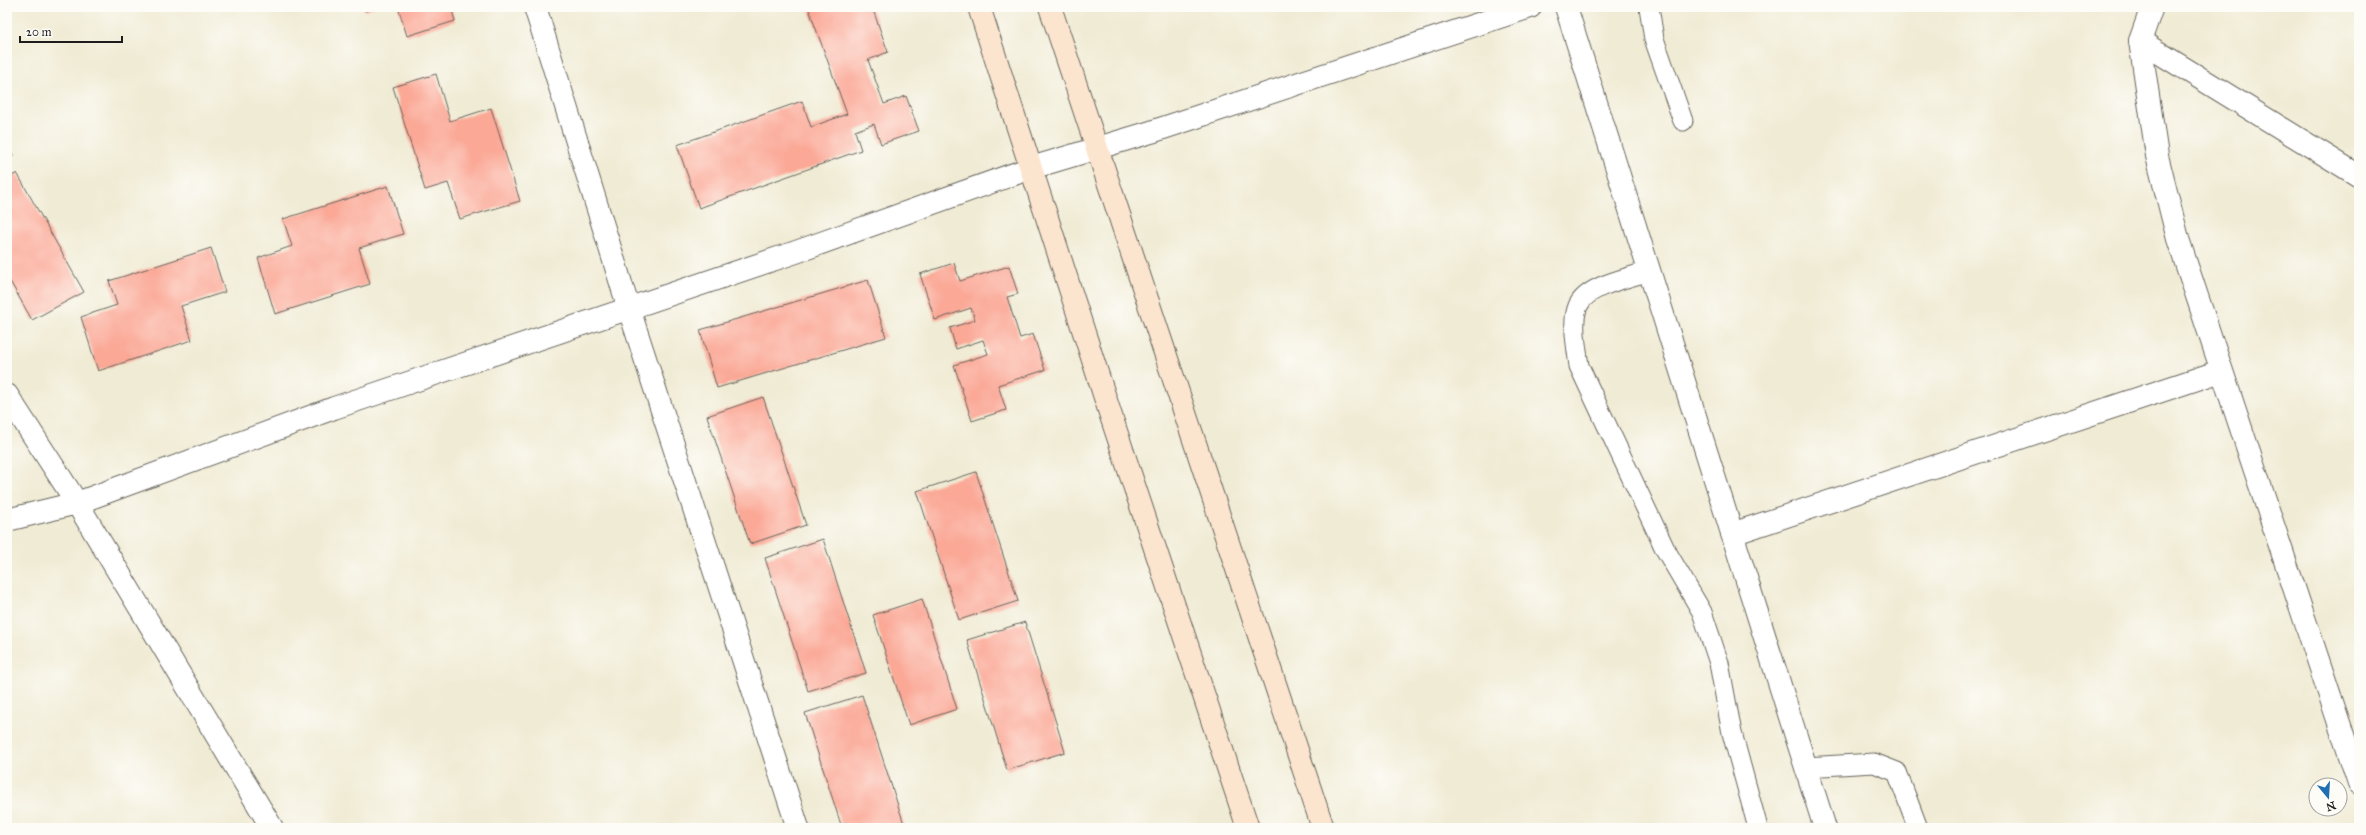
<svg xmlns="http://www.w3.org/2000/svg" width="2366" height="835" font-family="'IM FELL Great Primer',serif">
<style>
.building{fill:#fba896}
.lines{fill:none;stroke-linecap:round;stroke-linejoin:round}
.lane-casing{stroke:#66645c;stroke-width:21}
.street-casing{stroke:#66645c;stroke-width:24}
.secondary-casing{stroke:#66645c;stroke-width:24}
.lane{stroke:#fff;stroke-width:19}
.street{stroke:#fff;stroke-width:22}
.secondary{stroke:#fce5cf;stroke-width:22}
</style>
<rect width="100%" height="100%" fill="#fdfcf7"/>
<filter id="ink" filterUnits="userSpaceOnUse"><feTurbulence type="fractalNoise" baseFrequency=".025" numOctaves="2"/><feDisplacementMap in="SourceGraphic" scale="8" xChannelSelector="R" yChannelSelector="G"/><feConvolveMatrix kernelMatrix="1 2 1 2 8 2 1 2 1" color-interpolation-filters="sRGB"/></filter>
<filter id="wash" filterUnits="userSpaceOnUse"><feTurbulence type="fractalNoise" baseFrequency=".012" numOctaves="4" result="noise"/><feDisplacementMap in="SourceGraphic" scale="16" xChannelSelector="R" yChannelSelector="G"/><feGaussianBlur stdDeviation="0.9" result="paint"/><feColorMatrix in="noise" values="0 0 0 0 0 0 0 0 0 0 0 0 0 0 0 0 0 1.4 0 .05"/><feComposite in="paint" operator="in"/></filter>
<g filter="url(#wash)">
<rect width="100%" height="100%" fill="#f0ebd4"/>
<g id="blocks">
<g class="building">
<polygon points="363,7 375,7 365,11"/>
<polygon points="398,7 451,7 455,21 407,36"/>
<polygon points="808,7 872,7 888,52 868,60 884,104 906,96 919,131 881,144 874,124 855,131 861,150 699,208 677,145 802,101 811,127 847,114"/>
<polygon points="436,74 450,121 491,108 520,201 460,219 448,183 425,190 393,87"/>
<polygon points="7,140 13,156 7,157"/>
<polygon points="17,173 84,292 32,320 7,276 7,179"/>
<polygon points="388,186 403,234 359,248 370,284 275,314 258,258 292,246 283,219"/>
<polygon points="211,248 225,292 181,306 192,340 98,371 81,317 117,305 109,281"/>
<polygon points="954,263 960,281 1009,266 1018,294 1007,297 1020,338 1033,334 1045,370 998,385 1006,410 972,421 954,365 988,354 983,340 956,349 950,328 975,320 971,308 935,320 920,274"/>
<polygon points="868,280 886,337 717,388 700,330"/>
<polygon points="763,397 806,525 750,544 707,416"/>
<polygon points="976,472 1018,601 959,620 917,491"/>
<polygon points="823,539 866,673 808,691 765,558"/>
<polygon points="922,599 957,709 909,725 873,615"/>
<polygon points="1025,622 1065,752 1007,770 967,640"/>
<polygon points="862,695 905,827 903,828 842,828 805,713"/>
</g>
</g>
</g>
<g filter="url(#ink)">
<use href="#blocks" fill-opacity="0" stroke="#66645c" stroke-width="1"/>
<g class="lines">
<g class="lane-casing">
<g id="lane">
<polyline points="1649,7 1654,39 1683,121"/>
<path d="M1649,271C1629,278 1587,285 1578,306C1571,322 1577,349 1579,366L1665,549L1702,612L1719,663L1732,733L1758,828"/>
<polyline points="1805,767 1874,763 1897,772 1918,828"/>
</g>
</g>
<g class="street-casing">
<g id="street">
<polyline points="535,7 629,309 798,828"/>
<polyline points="1566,7 1825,828"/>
<polyline points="2152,7 2140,41 2157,156 2178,239 2359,783"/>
<polyline points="2140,41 2359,176"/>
<polyline points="7,395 77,503 272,828"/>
<polyline points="7,520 77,503 334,408 796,252 1031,168 1151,132 1530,7"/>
<polyline points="1732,534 2221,371"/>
</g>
</g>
<g class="secondary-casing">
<g id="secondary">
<polyline points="979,7 1111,416 1248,828"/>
<polyline points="1050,7 1323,828"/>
</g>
</g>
<use href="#lane" class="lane"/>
<use href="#street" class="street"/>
<use href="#secondary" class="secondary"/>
</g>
</g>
<rect width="2366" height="835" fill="none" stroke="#fdfcf7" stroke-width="24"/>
<g transform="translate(2328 797) rotate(162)"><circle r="19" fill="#fdfcf7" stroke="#a3a29f"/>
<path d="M0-3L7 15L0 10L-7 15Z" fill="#1f6fb2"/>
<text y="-6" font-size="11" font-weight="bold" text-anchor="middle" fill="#1c1c1c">N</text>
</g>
<path d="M20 36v6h102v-6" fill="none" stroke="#1c1c1c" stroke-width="2"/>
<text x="26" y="36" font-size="12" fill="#1c1c1c" stroke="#fdfcf7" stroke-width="3" paint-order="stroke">20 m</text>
</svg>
